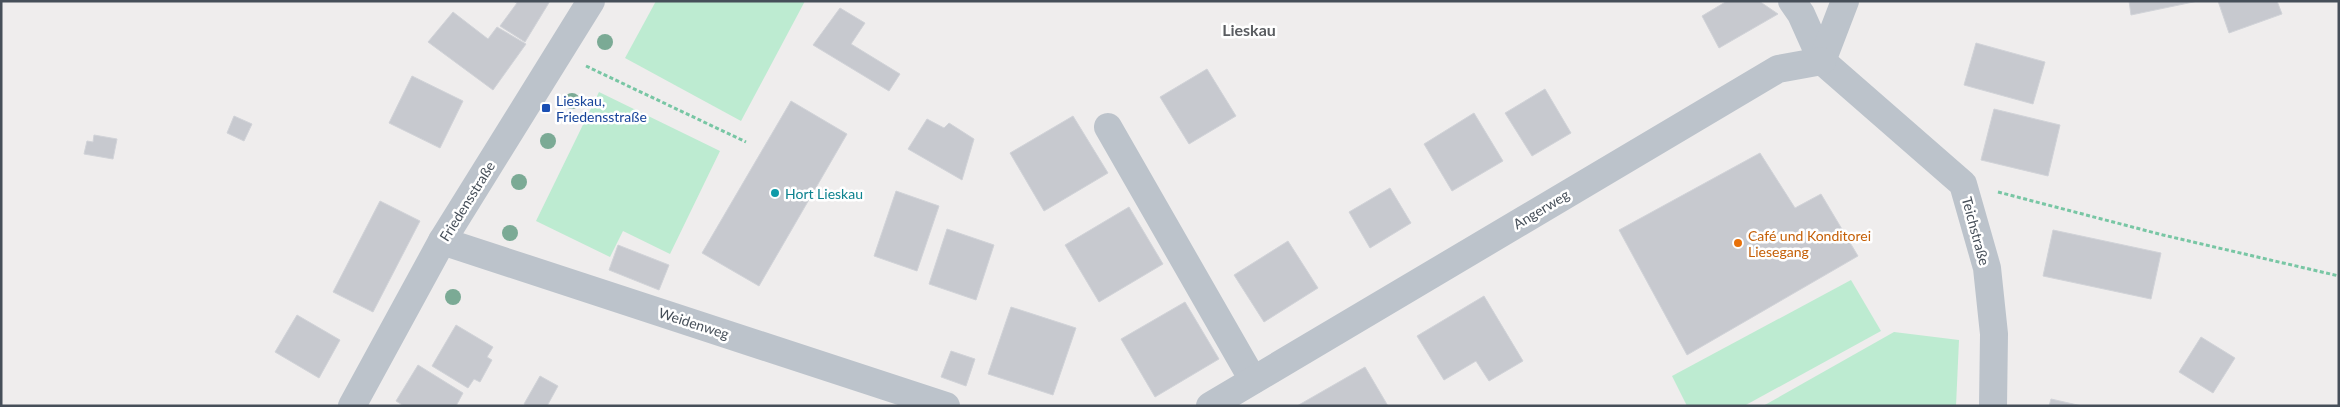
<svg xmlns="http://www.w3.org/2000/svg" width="2340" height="407" font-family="Lato,sans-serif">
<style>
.green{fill:#bdebd1}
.building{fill:#c7c9cf;stroke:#d1d3d8}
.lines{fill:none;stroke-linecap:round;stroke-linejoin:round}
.path{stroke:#78c6a4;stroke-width:3;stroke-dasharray:4 2.5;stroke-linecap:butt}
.minor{stroke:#bcc3cb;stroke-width:28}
.tree{fill:#7baa95}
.transit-dot{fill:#1a4fb4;stroke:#fff;stroke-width:2}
.culture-dot{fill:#0f9aa8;stroke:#fff;stroke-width:2}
.food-dot{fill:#e8710a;stroke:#fff;stroke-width:2}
.labels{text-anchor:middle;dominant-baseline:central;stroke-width:5;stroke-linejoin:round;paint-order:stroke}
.transit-label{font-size:14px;fill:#164399;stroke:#fff;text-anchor:start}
.culture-label{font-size:14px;fill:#0d838f;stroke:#fff;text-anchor:start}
.street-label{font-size:14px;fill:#464f59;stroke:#fff}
.food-label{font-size:14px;fill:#c56008;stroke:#fff;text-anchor:start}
.quarter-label{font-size:16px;font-weight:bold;fill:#5a5d61;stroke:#fff}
</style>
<rect width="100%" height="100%" fill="#efeded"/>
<g class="green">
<polygon points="656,1 805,1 741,121 625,58"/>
<polygon points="599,92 720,151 670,254 623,231 610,257 536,221"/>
<polygon points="1851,280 1881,331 1744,406 1687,406 1672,376"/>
<polygon points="1894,332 1959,340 1956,406 1763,406"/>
</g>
<g class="building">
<polygon points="513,1 550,1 525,42 500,26 517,3"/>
<polygon points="1727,1 1759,1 1778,14 1719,48 1702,16"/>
<polygon points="2129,1 2198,1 2131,15"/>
<polygon points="2218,1 2277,1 2282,14 2229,33"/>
<polygon points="840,8 865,23 851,44 900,74 889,91 813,45"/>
<polygon points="453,12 488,39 497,27 526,44 493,90 428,42"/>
<polygon points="1976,43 2045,62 2033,104 1964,85"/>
<polygon points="1207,69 1236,116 1189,144 1160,97"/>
<polygon points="412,76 463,101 440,148 389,123"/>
<polygon points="1545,89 1571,133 1532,156 1505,113"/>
<polygon points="791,101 847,134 759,286 702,253"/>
<polygon points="1994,109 2060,125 2048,176 1981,160"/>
<polygon points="1474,113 1503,161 1452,191 1424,144"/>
<polygon points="234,116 252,124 244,141 227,133"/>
<polygon points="1073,116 1108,173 1044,211 1010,153"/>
<polygon points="927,119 944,128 949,123 974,139 962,180 908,149"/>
<polygon points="94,135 117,139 113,159 84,154 87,141 93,142"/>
<polygon points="1760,153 1795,208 1821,194 1858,256 1687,355 1619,230"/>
<polygon points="1390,188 1411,223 1370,248 1349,212"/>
<polygon points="896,191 939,206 917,271 874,256"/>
<polygon points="380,201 420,221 373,312 333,292"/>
<polygon points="1129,207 1163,264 1099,302 1065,245"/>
<polygon points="947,229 994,245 976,300 929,284"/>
<polygon points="2053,230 2161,253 2151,299 2043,276"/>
<polygon points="1288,241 1318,288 1264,322 1234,275"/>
<polygon points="618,245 669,265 659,290 609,270"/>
<polygon points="1484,296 1523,361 1489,381 1476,361 1444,380 1417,336"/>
<polygon points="1185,302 1219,359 1155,397 1121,339"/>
<polygon points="1011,307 1076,328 1053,395 988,374"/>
<polygon points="297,315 340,340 319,378 275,352"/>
<polygon points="456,325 493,347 487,357 492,360 480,382 474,379 468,388 432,366"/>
<polygon points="2201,337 2235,358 2213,393 2179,372"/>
<polygon points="951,351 975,359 966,386 941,377"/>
<polygon points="418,365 463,393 456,406 404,406 396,401"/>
<polygon points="1365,367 1388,406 1297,406"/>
<polygon points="540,376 558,386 547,406 527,406 524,404"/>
<polygon points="2051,399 2082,406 2049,406"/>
</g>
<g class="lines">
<g class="path">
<polyline points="586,66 746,142"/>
<polyline points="1998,192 2163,235 2339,276"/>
</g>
<g class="minor">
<polyline points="1792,1 1801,14 1822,61 1963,184 1987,268 1994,334 1993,406"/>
<polyline points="1822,61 1845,1"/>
<polyline points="1108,127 1253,380"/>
<polyline points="442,241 946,406"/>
<polyline points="352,406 442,241 591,1"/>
<polyline points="1210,406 1778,69 1822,61"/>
</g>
</g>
<g class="tree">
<circle cx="605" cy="42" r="8"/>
<circle cx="572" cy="101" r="8"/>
<circle cx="548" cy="141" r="8"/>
<circle cx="519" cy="182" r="8"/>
<circle cx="510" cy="233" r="8"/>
<circle cx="453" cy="297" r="8"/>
</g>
<rect class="transit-dot" x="541" y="103" width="10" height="10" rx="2.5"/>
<circle class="culture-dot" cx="775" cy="193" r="5"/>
<circle class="food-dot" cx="1738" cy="243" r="5"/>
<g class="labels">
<g class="transit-label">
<text x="556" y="100">Lieskau,<tspan x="556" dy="16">Friedensstraße</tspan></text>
</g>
<g class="culture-label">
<text x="785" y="193">Hort Lieskau</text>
</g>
<g class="street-label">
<text transform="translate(467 201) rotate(-58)">Friedensstraße</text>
<text transform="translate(1541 209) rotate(-31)">Angerweg</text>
<text transform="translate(1976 231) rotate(75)">Teichstraße</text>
<text transform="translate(694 323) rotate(18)">Weidenweg</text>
</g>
<g class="food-label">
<text x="1748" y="235">Café und Konditorei<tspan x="1748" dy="16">Liesegang</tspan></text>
</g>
<g class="quarter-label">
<text x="1249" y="29">Lieskau</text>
</g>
</g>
<rect width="2340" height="407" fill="none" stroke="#464f59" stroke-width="5"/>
</svg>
